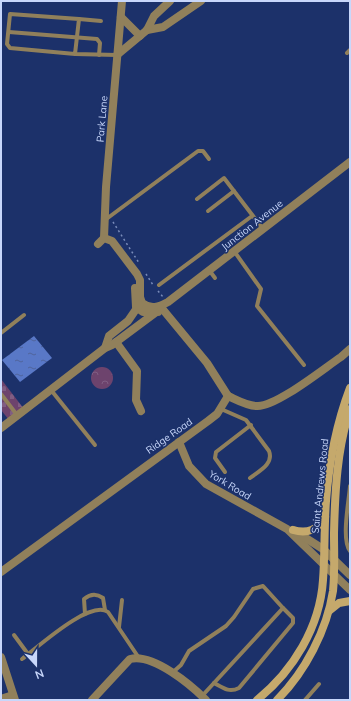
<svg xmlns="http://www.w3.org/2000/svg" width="351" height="701" font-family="Mulish,sans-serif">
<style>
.forest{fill:url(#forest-crowns)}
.cemetery{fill:url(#cemetery-stones)}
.water{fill:url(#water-ripples)}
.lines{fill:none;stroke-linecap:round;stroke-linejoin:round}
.path{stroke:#7a8cba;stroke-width:1.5;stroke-dasharray:2 3;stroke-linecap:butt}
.service{stroke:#91805b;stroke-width:4}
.minor{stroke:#91805b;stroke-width:8}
.secondary{stroke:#c5a96c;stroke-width:8}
.labels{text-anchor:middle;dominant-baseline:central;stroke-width:3;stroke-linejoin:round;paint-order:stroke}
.street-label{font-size:10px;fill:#c8d7fb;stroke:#1c316a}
</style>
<defs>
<pattern id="forest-crowns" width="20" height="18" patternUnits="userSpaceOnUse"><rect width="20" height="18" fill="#6d436d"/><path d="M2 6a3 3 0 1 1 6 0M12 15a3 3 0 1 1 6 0" fill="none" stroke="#805d83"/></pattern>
<pattern id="cemetery-stones" width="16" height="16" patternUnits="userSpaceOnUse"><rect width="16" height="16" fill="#6d436d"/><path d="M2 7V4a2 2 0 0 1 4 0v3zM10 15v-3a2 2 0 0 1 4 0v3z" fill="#805d83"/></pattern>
<pattern id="water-ripples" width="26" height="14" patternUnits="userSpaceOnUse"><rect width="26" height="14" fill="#5978c7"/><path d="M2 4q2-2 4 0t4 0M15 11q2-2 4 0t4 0" fill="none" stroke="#4f649c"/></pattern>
</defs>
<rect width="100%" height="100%" fill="#1c316a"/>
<circle class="forest" cx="102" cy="378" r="11"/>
<polygon class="cemetery" points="1,379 24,409 9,420 1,410"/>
<polygon class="water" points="34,336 52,358 20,382 2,360"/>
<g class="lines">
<g class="path">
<polyline points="113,222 139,263"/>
<polyline points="146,274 153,285"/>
<polyline points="158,291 163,297"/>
</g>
<g class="service">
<polyline points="79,19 101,21"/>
<polyline points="9,32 97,39 100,43 99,55"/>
<polyline points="347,53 350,50"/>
<polyline points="75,54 79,19 10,14 7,44 10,48 75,54 117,55"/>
<polyline points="197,199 224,178 263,229"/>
<polyline points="208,211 234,191"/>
<polyline points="105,220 198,151 203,151 209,159"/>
<polyline points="234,251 261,289 257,306 304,365"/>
<polyline points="209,270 215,278"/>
<polyline points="159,285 252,216"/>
<polyline points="1,333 24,315"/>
<polyline points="51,390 95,445"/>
<polyline points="1,394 17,415"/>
<path d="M221,409L246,420L269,451C274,464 259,471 250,478"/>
<polyline points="225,472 215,458 216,452 251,425"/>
<path d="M350,486C349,501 341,540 350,551"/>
<path d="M85,614L84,599C90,594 96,593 103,598L105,610"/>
<polyline points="119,627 122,600"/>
<polyline points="14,635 28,654"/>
<path d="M22,659C37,648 90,599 108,612L139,658"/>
<polyline points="172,673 181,665 189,651 226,626 234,617 253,589 263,586 283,608 202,696"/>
<path d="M214,683C223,688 229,693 239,688L293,623V618L283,608"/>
<polyline points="305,700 319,684"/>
</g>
<g class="minor">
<polyline points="121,17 140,36"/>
<polyline points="147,30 163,27 201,1"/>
<polyline points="117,55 147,30 154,16 170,1"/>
<polyline points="104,238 106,187 122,1"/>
<path d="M98,244L104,238L112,241L137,274L140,280V297L142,303C151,310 159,307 168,302L350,162"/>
<polyline points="135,288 136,307 143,312 158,312"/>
<polyline points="160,306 207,363 228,396"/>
<polyline points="116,342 137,371 136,400 141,411"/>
<polyline points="105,348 109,336 128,321 139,305"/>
<path d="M228,396C237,400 247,406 257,406C276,407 323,369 341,357L350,349"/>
<polyline points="1,428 105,348 112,345 155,313"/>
<polyline points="179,442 189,466 206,484 287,529 350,590"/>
<polyline points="293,530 323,549 350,575"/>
<polyline points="1,572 208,421 217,414 228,396"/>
<polyline points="1,657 15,700"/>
<polyline points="1,699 13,695"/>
<path d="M92,700L130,659C153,653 191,685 206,700"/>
</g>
<g class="secondary">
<path d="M293,530C308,534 317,530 325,517"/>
<polyline points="329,611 339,603 350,601"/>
<path d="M257,700C293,671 320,627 323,580C325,554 324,528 326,501C329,462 336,425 350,388"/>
<path d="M277,700C305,672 327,630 333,591C335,571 334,552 334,533C335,491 337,449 350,409"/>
</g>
</g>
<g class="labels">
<g class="street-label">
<text transform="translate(102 119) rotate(-85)">Park Lane</text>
<text transform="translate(252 225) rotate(-38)">Junction Avenue</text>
<text transform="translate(169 436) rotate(-35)">Ridge Road</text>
<text transform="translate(230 485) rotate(31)">York Road</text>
<text transform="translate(320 486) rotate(-84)">Saint Andrews Road</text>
</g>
</g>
<rect width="351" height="701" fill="none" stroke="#c8d7fb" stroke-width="4"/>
<g transform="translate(36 665) rotate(159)" stroke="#1c316a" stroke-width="3" paint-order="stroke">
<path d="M0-3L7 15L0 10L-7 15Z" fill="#c8d7fb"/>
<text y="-6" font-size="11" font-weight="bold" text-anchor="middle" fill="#c8d7fb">N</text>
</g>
</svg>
